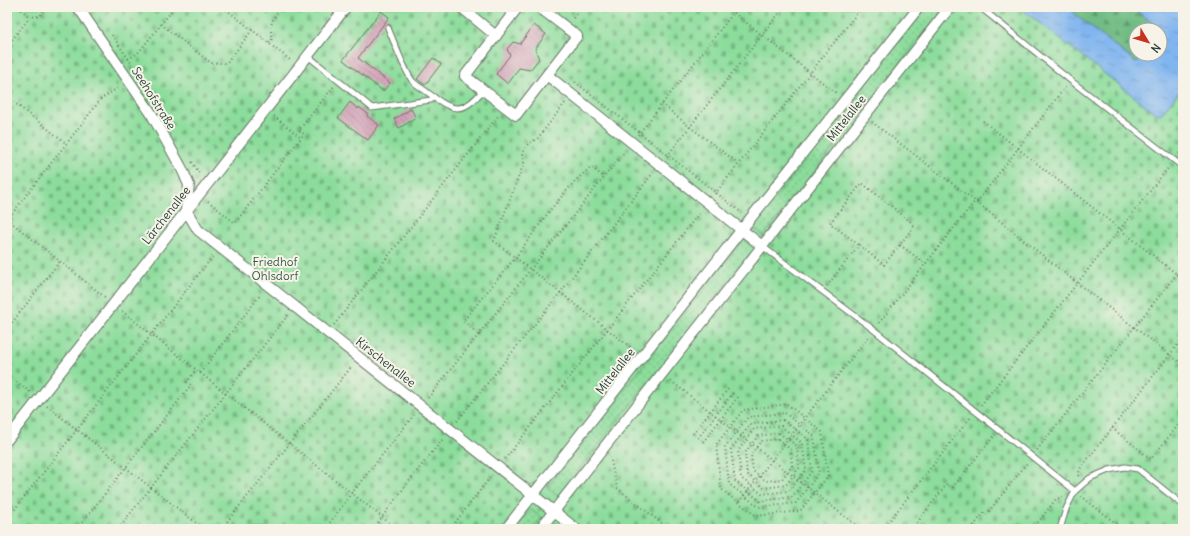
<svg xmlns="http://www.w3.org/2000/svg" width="1190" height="536" font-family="Delius,sans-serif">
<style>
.grass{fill:url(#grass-dots);stroke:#568d68}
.forest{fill:url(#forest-firs);stroke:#487c5c}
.cemetery{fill:url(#cemetery-stones);stroke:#568d68;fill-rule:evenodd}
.water{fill:url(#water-ripples);stroke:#507992}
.building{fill:url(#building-back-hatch)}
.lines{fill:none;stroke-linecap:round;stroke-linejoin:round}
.lane-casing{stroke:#687563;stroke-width:7}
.street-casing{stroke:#687563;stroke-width:12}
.path{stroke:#687563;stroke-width:2;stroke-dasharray:1 3;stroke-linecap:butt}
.lane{stroke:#fff;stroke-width:5}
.street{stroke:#fff;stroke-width:10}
.labels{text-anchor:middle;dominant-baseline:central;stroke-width:4;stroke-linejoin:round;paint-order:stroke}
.street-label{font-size:12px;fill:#1f3d34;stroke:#f7f3e8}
.park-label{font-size:12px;fill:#355d49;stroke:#f7f3e8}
</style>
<defs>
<pattern id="grass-dots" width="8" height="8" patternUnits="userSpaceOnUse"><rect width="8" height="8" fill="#8cdd9c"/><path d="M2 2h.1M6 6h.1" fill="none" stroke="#72b480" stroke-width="1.8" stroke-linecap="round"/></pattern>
<pattern id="forest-firs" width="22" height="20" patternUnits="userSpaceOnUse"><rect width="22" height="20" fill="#71bc84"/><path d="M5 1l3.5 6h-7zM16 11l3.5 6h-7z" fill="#5c9a6d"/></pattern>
<pattern id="cemetery-stones" width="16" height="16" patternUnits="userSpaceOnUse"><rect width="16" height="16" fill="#8cdd9c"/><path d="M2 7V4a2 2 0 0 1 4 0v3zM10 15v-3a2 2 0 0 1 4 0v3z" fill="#72b480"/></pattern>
<pattern id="water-ripples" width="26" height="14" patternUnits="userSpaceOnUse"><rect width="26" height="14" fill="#81b5ef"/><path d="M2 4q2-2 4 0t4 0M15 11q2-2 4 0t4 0" fill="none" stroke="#6994c2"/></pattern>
<pattern id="building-back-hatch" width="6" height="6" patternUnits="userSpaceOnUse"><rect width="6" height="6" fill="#d2a2b8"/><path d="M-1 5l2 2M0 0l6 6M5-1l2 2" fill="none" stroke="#aa8596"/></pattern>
</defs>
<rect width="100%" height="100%" fill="#f7f3e8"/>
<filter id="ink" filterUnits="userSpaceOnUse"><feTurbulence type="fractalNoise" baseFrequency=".025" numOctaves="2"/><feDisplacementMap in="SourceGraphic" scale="8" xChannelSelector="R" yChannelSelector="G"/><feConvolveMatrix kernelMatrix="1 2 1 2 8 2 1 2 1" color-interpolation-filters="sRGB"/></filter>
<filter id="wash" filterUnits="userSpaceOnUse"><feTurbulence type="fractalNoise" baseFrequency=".012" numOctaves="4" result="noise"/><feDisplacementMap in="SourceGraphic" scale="16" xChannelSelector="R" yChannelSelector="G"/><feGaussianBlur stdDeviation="0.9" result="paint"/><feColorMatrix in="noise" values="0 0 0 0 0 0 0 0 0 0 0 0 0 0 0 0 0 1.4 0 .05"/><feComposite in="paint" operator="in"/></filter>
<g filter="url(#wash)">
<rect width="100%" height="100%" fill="#efdcba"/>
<g class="grass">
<polygon points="926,7 945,7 764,236 752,227"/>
<polygon points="744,238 756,247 559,496 547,487"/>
<polygon points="530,509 542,518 533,529 515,529"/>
</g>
<polygon class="forest" points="1077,7 1131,7 1160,29 1161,31 1160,33 1160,30 1136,30 1136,54 1144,54 1138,61 1136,62 1074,14 1073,12"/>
<path class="cemetery" d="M7,7H926L753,227L764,236L945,7H1019L1155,113L1161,114L1178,93L1181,91L1183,92V529H533L542,518L530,509L515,529H7ZM744,238L756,247L558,496L547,487Z"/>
<polygon class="water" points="1019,7 1077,7 1073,12 1074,14 1134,61 1137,62 1144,54 1160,54 1161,31 1160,29 1131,7 1177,7 1183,12 1183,92 1181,91 1178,93 1161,114 1155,113"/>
<g id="blocks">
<g class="building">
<polygon points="381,11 389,17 358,58 390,83 383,91 343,60"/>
<polygon points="534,25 546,34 535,49 539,59 530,70 519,68 508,84 496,74 510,55 507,49 513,42 520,44"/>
<polygon points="433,58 441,64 425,85 417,79"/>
<polygon points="350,102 358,109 359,107 368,114 367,116 379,125 368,140 338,118"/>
<polygon points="411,109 416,118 399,128 394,119"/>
</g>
</g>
</g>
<g filter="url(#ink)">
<use href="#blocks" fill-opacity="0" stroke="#687563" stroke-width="1"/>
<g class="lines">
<g class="lane-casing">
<g id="lane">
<polyline points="980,7 1070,80 1183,167"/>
<path d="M388,28C395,44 402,64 411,79C414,84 422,88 427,92C451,110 462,117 483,90"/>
<polyline points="308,56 372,108 431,100 434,97"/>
<polyline points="762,246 874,330 1075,491"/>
<polyline points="1060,529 1066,509 1075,491 1090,478 1109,470 1125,467 1138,469 1183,505"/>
</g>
</g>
<g class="street-casing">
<g id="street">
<polyline points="78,7 151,113 182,169 189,185 186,210"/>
<polyline points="461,7 496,36"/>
<polyline points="518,7 465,76 516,115 577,36 539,7"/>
<polyline points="547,75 762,246"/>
<polyline points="186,210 198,230 576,529"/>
<polyline points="7,440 346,7"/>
<polyline points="506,529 750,219 919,7"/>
<polyline points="540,529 950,7"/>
</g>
</g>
<g class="path">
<polyline points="18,7 30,17"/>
<polyline points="223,7 290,60"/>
<polyline points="997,11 1000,7"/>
<polyline points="734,13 836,93"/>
<polyline points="573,18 582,7"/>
<polyline points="161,24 211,63 227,63 252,30"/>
<polyline points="112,35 131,63"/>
<path d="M269,43L272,39C269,23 272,19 282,7"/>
<polyline points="7,46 30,17 40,16 47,7"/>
<polyline points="128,59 138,53 175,7"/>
<polyline points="575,82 742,213"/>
<polyline points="7,97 67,144"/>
<polyline points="565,103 538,138 528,144 522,153 524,163 494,241 634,350"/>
<polyline points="662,104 690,127 738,163"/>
<polyline points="274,116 301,138"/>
<polyline points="983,121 1183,279"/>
<polyline points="872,122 975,201 1077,283 1183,365"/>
<polyline points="638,135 738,7"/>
<polyline points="1179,154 1183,148"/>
<polyline points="667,156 784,7"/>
<polyline points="192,162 199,173 197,175"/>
<polyline points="715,194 862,7"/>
<polyline points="208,201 235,223 304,134 299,130 334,86"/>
<polyline points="977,202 1066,86"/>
<polyline points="7,219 106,298"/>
<polyline points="7,220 101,99 119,87"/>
<polyline points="900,245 926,264"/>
<polyline points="827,286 859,245 884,265 915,225 862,183 830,223 859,245"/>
<polyline points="122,311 397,529"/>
<polyline points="879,323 975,201"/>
<polyline points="334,325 498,116"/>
<polyline points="7,329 60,261"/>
<polyline points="480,335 463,321 515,258 551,209 575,181 591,167 604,177"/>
<polyline points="200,373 261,294"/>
<polyline points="7,374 31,393"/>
<polyline points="671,381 861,529"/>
<polyline points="428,398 625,151"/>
<polygon points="787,404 822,432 828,476 800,511 756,516 721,489 716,445 743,410"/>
<polyline points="981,405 1169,167"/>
<polyline points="47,406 204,529"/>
<polygon points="785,413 814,436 819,473 796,503 759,507 729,484 725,447 748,417"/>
<polygon points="783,420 808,439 812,471 792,497 760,501 735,481 731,449 751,424"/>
<polyline points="457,421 560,293 653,173"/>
<polygon points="781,426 802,443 806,470 789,491 762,494 741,478 738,451 754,429"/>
<polyline points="1112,428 1151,459 1183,419"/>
<polygon points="779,433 797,446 799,468 786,485 764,488 747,474 745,453 758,436"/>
<polyline points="693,434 728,389"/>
<polyline points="698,438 733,393"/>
<polygon points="778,439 791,450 792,466 782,479 766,481 753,471 751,454 761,441"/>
<polyline points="703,442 738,397"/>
<polyline points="1037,450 1183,266"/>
<polyline points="610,457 617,488 669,529"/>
<polyline points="505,459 701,211"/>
<polyline points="1078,476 1080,469 1183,338"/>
<polyline points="1081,496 1123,529"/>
<polyline points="739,502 869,336"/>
<polyline points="7,519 213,256"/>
<polyline points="7,526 10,529"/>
<polyline points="222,528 352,366"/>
<polyline points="77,529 191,385 187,382 196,370"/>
<polyline points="118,529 288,315"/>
<polyline points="208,529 215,526 222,528"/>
<polyline points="325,529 352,493 414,415"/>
<polyline points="373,529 413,476 443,439"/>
<polyline points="450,529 492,475"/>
<polyline points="883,529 970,418"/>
<polyline points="912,529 947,484 952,488 994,436"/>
<polyline points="971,529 984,513 986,515 1027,463"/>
<polyline points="1033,529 1056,499 1063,497"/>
</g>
<use href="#lane" class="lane"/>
<use href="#street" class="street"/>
</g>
</g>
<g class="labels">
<g class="street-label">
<text transform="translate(154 98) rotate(58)">Seehofstraße</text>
<text transform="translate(846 118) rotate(-52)">Mittelallee</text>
<text transform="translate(166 215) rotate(-52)">Lärchenallee</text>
<text transform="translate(386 362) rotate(38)">Kirschenallee</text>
<text transform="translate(615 371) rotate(-52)">Mittelallee</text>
</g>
<g class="park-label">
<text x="275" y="261">Friedhof<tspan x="275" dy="14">Ohlsdorf</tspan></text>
</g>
</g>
<rect width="1190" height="536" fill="none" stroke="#f7f3e8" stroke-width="24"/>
<g transform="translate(1148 42) rotate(128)"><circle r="19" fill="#f7f3e8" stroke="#a1aaa0"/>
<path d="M0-3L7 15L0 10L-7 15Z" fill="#c8321e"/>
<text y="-6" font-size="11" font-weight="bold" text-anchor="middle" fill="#1f3d34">N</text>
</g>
</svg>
